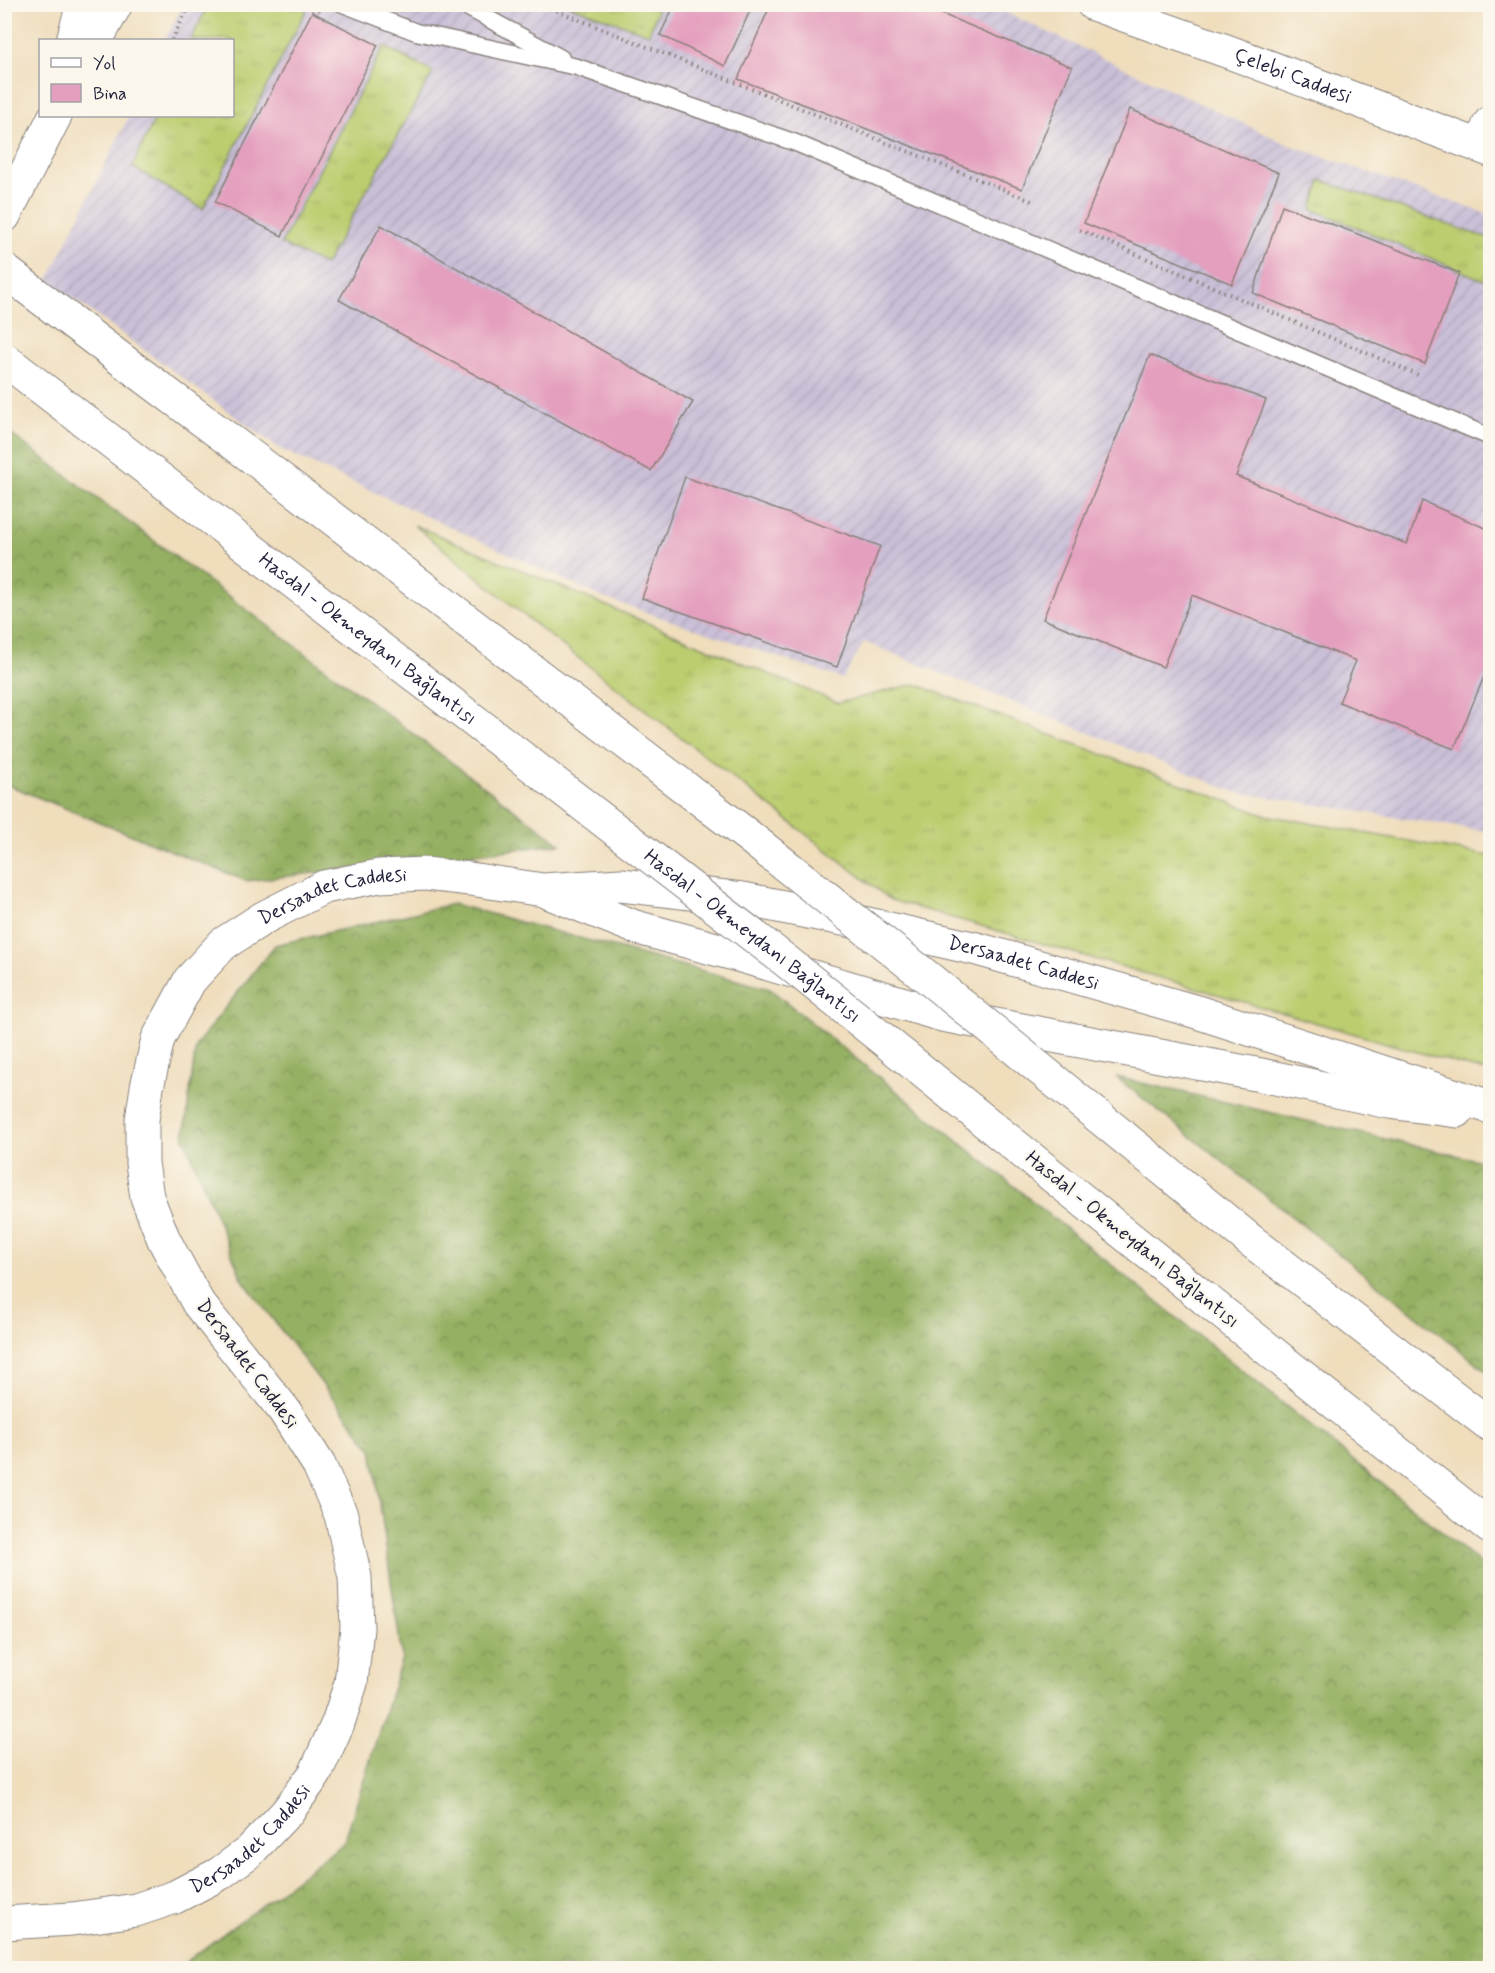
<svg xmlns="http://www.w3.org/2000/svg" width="1495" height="1973" font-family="Mynerve,sans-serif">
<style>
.industrial{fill:url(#industrial-furrows)}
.grass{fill:url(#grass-tufts);stroke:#6f7855;stroke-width:1.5}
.forest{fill:url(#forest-crowns);stroke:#5c694e;stroke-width:1.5}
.building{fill:#e49fbe}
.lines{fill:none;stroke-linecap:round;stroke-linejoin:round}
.lane-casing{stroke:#88807c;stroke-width:19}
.street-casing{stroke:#88807c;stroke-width:35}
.secondary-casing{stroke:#88807c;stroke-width:35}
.primary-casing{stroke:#88807c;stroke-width:35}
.highway-casing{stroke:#88807c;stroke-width:35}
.path{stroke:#88807c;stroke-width:4;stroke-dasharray:1.5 4.5;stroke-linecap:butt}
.lane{stroke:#fff;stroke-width:16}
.street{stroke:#fff;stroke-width:33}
.secondary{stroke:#fff;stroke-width:33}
.primary{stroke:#fff;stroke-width:33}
.highway{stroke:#fff;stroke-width:33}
.highway-bridge-casing{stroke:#88807c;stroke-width:35;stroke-linecap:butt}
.highway-bridge{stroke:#fff;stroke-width:33}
.labels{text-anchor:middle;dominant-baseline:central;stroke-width:4.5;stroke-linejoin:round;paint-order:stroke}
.street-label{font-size:20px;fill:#22223b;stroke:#fbf7ec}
</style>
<defs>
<pattern id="industrial-furrows" width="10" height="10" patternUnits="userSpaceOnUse" patternTransform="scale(1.5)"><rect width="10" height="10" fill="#c9bfd7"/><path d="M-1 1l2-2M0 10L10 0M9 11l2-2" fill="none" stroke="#aca4b9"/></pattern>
<pattern id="grass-tufts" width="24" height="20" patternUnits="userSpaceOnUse" patternTransform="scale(1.5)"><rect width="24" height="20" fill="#bccd6f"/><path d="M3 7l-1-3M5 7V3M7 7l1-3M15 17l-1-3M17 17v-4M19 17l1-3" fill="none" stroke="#a1b061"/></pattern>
<pattern id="forest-crowns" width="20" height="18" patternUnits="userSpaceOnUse" patternTransform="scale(1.5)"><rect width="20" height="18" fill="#95b062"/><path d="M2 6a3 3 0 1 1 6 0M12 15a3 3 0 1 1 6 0" fill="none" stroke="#798f52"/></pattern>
</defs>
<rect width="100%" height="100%" fill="#fbf7ec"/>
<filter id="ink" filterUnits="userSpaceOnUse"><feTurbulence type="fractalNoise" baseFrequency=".0167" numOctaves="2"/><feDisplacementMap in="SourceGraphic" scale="12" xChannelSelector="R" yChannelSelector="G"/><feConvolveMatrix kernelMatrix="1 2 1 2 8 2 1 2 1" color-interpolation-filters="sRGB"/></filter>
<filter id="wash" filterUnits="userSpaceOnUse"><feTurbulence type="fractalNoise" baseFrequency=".008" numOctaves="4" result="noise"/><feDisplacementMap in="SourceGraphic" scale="24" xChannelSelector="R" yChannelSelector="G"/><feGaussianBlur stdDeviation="1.35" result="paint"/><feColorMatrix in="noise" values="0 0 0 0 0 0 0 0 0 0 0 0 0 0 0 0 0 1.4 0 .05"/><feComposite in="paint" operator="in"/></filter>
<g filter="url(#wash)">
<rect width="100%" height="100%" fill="#efddbc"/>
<polygon class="industrial" points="183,5 990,5 1287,144 1490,215 1490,832 1235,792 864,642 843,679 604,598 280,449 48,280 129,116 232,116 232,40 165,40"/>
<g class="grass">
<polygon points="291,4 307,9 203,209 132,167 156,116 232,116 232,40 191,40 208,5"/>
<polygon points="568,5 659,5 649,34"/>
<polygon points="384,46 433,72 325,265 281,244"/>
<polygon points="1321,180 1490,239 1490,283 1312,209"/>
<polygon points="414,525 838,703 915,684 1261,814 1490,856 1490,1073 891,900 536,625"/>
</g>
<g class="forest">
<polygon points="4,429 561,844 246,881 5,784"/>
<polygon points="453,904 770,989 1490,1571 1490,1968 178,1968 344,1843 402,1658 372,1449 242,1279 184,1138 196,1045 275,945"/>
<polygon points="1116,1077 1490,1163 1490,1375 1485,1370"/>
</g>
<g id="blocks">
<g class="building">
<polygon points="675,4 753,4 725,66 660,35"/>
<polygon points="771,4 917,4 1072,67 1022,189 738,79"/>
<polygon points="312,12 378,45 282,236 215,202"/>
<polygon points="1130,109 1279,173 1232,284 1084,223"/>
<polygon points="1282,205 1459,273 1425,364 1253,293"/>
<polygon points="381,225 693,402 651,471 339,300"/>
<polygon points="1150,355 1266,400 1236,476 1407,544 1422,501 1490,530 1490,662 1454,749 1339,702 1356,661 1192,595 1163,667 1043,619"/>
<polygon points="685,477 880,546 837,667 642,598"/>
</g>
</g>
</g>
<g filter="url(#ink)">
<use href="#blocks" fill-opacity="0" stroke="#88807c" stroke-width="1.5"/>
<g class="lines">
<g class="lane-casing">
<g id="lane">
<polyline points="343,4 416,32 577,67 796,143 1490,437"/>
<polyline points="461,4 561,58"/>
</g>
</g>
<g class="street-casing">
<polyline id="street" points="1488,127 1490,123"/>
</g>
<g class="secondary-casing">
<g id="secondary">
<path id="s1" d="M1093,4L1229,52L1490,150"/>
<polyline points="550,893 635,927 745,957 942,1015 1261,1075 1389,1102 1457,1111"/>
<path id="s2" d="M4,1923L72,1919L136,1910L175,1897L219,1874L249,1852L287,1812L315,1774L338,1723L351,1683L357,1628L355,1577L341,1515L319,1465L284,1410L198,1303L164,1240L147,1197L142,1163V1120L147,1087L158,1039L190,980L223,944L265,917L324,887L379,876L425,874L470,879L543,890L621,885L743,899L868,924L977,949L1197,1012L1490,1107"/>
</g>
</g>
<g class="primary-casing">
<g id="primary">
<polyline points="73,40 83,4"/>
<polyline points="96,40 116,4"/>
<polyline points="4,216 55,116"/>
</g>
</g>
<g class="highway-casing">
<g id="highway">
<polyline points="1250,1240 1490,1425"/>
<polyline points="1204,1298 1490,1527"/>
</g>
</g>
<g class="path">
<polyline points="301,4 320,12"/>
<polyline points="540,4 1032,201"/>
<polyline points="172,40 190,4"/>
<polyline points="1080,230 1418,375"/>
</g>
<use href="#lane" class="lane"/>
<use href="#street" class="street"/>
<use href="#secondary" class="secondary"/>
<use href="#primary" class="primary"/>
<use href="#highway" class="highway"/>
<g class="highway-bridge-casing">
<g id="highway-bridge">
<polyline points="4,270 130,366 256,460 747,835 932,981 1250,1240"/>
<path id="s3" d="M4,359L786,961L1204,1298"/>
</g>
</g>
<use href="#highway-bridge" class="highway-bridge"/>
</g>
</g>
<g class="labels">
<g class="street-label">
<text stroke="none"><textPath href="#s1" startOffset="212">Çelebi Caddesi</textPath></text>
<text stroke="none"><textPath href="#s3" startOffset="459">Hasdal - Okmeydanı Bağlantısı</textPath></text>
<text stroke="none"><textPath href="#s2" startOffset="1404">Dersaadet Caddesi</textPath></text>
<text stroke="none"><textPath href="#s3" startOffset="945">Hasdal - Okmeydanı Bağlantısı</textPath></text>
<text stroke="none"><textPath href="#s2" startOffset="2108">Dersaadet Caddesi</textPath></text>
<text transform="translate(1132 1240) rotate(39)">Hasdal - Okmeydanı Bağlantısı</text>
<text transform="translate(247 1364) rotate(53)">Dersaadet Caddesi</text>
<text stroke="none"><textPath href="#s2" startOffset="270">Dersaadet Caddesi</textPath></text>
</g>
</g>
<rect width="1495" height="1973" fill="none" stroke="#fbf7ec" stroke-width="24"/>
<rect x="39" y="39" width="195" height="78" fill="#fbf7ec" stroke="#a4a2a5" stroke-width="1.5"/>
<rect x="51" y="58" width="30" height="9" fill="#ffffff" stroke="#a4a2a5" stroke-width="1.5"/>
<text x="93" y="69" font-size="18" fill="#22223b">Yol</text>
<rect x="51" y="84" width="30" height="18" fill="#e49fbe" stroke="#a4a2a5" stroke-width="1.5"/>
<text x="93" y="99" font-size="18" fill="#22223b">Bina</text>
</svg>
